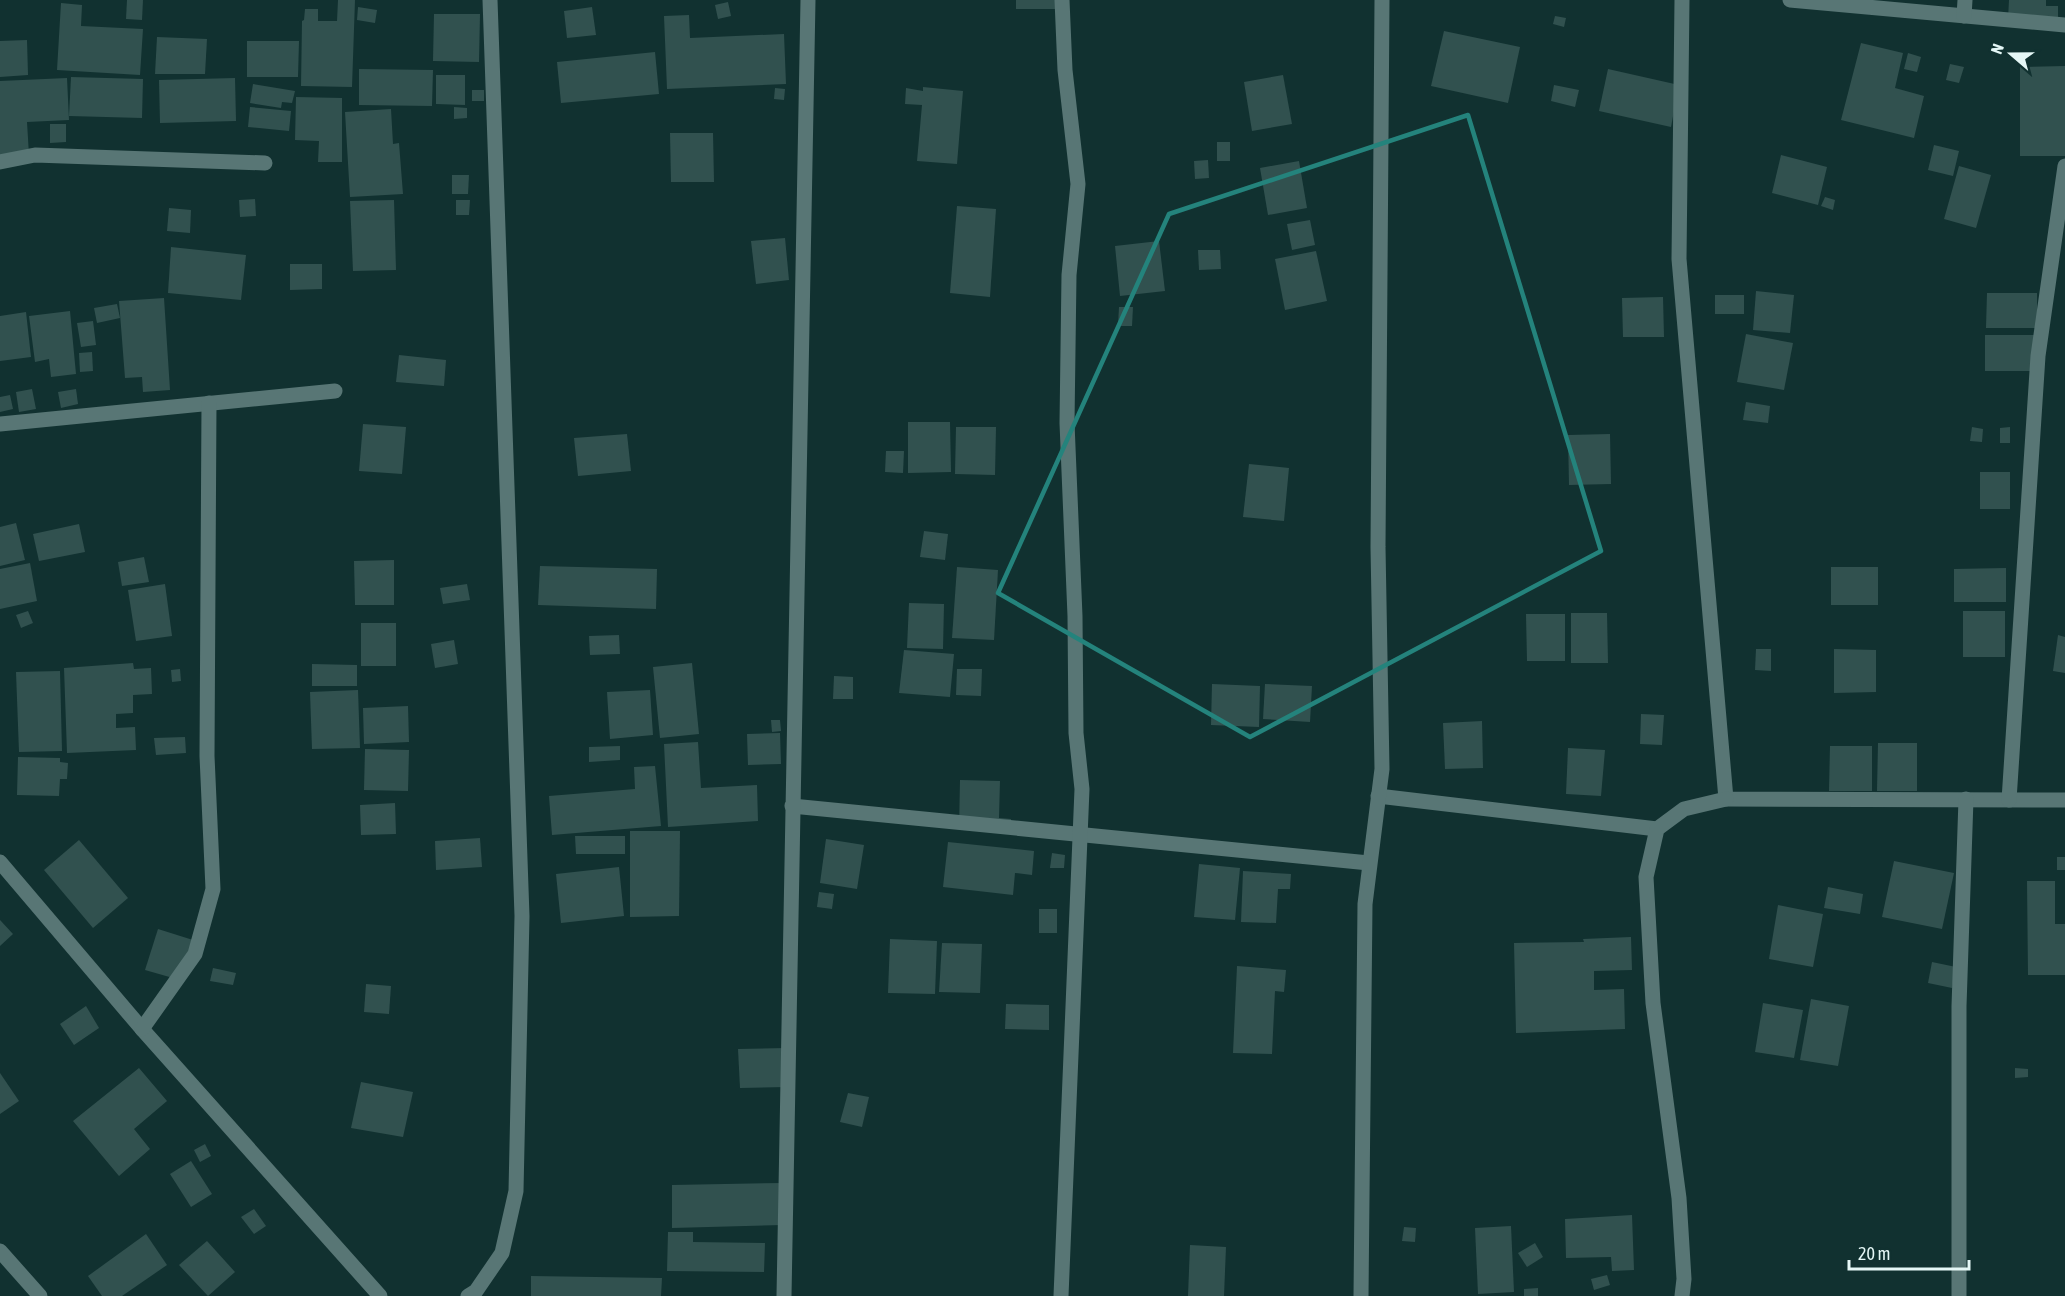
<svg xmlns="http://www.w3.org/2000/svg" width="2065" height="1296" font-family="'Asap Condensed',sans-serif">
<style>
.building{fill:#31514f}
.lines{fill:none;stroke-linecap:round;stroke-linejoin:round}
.minor{stroke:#587675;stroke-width:15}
.marked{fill:none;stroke:#24837c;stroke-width:4.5;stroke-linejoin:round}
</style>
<rect width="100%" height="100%" fill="#113130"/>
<g class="building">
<polygon points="127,0 143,0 142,20 126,19"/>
<polygon points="338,0 355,0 352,87 301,86 302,21 304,20 305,9 318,9 318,21 337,21"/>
<rect x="1016" y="0" width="41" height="9"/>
<polygon points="2009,0 2046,0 2046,6 2058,6 2058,20 2008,19"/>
<polygon points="728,2 731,16 718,19 715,5"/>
<polygon points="61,3 82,5 81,26 143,29 140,75 57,70"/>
<polygon points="358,7 377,10 375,23 357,20"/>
<polygon points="592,7 596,35 567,38 564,11"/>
<polygon points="434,14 480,14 479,62 433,61"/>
<polygon points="689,15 690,38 784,34 786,84 667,89 664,16"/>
<polygon points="1555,16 1566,18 1564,27 1553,24"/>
<polygon points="1444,31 1520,47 1508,103 1431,86"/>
<polygon points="157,37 207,39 205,74 155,74"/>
<polygon points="27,40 28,75 0,77 0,41"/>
<polygon points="247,41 299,41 298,77 247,77"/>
<polygon points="1861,43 1903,53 1895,88 1924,96 1914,138 1841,120"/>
<polygon points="655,52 659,94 561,103 557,62"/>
<polygon points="1908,53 1921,57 1917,72 1904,69"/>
<polygon points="1950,64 1964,67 1959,83 1946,80"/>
<polygon points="2065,66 2065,156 2020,156 2020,67"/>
<polygon points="359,69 433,70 432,106 359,105"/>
<polygon points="1608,69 1679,85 1671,127 1599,111"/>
<polygon points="436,75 465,75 465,105 436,104"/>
<polygon points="1283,75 1292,124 1252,131 1244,82"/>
<polygon points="71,77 143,79 142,118 69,116"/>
<polygon points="67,78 69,120 27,122 29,155 0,156 0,81"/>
<polygon points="235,78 236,121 160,123 159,80"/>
<polygon points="253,84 295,91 292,103 282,102 281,108 250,103"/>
<polygon points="1554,85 1579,90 1575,107 1551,101"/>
<polygon points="923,87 963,91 957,164 917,161 922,105 905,104 906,88 923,91"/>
<polygon points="775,88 785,89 784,100 774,99"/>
<rect x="472" y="90" width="12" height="11"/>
<polygon points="296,97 342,98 342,162 318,162 319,141 295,140"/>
<polygon points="250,107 291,111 289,131 248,127"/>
<polygon points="454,107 467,108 467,118 454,119"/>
<polygon points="391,109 393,144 399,143 403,194 350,197 345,112"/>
<polygon points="50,124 66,124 66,142 50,143"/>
<polygon points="670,133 713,133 714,182 671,182"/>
<rect x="1217" y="142" width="13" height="19"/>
<polygon points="1934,145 1959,151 1953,176 1928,170"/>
<polygon points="1781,155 1827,167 1818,205 1772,193"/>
<polygon points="1208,160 1209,178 1195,179 1194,161"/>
<polygon points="1299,161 1307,208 1268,215 1260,168"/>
<polygon points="1959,166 1991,175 1976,228 1944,219"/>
<polygon points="452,175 469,175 468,194 452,194"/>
<polygon points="1825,197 1835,200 1833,210 1821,206"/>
<polygon points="255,199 256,216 240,217 239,200"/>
<polygon points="394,200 396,270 353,271 350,201"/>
<polygon points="456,200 470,200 469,215 456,215"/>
<polygon points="957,206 996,209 990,297 950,293"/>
<polygon points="169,208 191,210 190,233 167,231"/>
<polygon points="1310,220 1315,245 1292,250 1287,224"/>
<polygon points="785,238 789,280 756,284 751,241"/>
<polygon points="1159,241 1165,291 1120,296 1115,246"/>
<polygon points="171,247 246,255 241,300 168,293"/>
<polygon points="1198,250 1220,250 1221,269 1199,270"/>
<polygon points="1316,251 1327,301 1285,310 1275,259"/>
<polygon points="290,264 322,264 322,289 290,290"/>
<polygon points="1756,291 1794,295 1790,333 1753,330"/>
<polygon points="1987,293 2037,293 2037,328 1986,328"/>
<rect x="1715" y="295" width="29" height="19"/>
<polygon points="1663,297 1664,337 1623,337 1622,298"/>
<polygon points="164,298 170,390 143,392 142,377 125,378 119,301"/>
<polygon points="117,304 120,318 97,323 94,308"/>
<polygon points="1119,307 1133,307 1132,326 1118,326"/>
<polygon points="70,311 76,374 51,377 49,359 35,362 29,316"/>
<polygon points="26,312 31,357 0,361 0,316"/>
<polygon points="93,321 96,345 81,347 77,323"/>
<polygon points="1746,334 1793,343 1784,390 1737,382"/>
<rect x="1985" y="335" width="50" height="36"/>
<polygon points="92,352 93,371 80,372 79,353"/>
<polygon points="399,355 446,360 444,386 396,382"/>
<polygon points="32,389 36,409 19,412 16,392"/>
<polygon points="76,389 78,404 61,408 58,392"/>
<polygon points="10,395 13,409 0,412 0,397"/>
<polygon points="1746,402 1770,406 1768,423 1743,420"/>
<polygon points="908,422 950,422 951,472 908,473"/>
<polygon points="363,424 406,427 402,474 359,471"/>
<polygon points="956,427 996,427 995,475 955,474"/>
<polygon points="1972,427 1983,429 1982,442 1970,441"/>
<polygon points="2010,427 2010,443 2000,443 2000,428"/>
<polygon points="627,434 631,471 578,476 574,438"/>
<polygon points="1610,434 1611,484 1569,485 1568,435"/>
<polygon points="886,451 904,451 903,473 885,472"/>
<polygon points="1249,464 1289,468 1284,521 1243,517"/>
<rect x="1980" y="472" width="30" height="37"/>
<polygon points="16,523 25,560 0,566 0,527"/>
<polygon points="79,524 85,552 39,561 33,534"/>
<polygon points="924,531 948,534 945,560 920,557"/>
<polygon points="144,557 149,582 122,586 118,562"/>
<polygon points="394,560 394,605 355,605 354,561"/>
<polygon points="30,563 37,601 0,609 0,569"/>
<polygon points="540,566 657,569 656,609 538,605"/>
<polygon points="957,567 998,570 994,640 952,638"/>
<rect x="1831" y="567" width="47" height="38"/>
<polygon points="2006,568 2006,602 1954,602 1954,569"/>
<polygon points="165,584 172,636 136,641 128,590"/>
<polygon points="467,584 470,600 443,604 440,588"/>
<polygon points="909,603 944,604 943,649 907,648"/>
<polygon points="28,611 33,623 21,628 16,615"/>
<rect x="1963" y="611" width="42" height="46"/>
<polygon points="1571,613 1607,613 1608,663 1571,663"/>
<polygon points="1526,614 1565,614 1565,661 1527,661"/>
<rect x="361" y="623" width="35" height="43"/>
<polygon points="619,635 620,654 590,655 589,636"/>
<polygon points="2058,635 2065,637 2065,673 2053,671"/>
<polygon points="454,640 458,664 435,668 431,644"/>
<polygon points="1756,649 1771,649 1771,671 1755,670"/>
<polygon points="1834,649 1876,650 1876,692 1834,693"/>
<polygon points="904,650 954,654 950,697 899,693"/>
<polygon points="133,663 134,669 151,668 152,694 133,695 133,713 116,714 116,728 135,727 136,750 67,753 64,668"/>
<polygon points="692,663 699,734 660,738 653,667"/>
<polygon points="312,664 357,665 357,686 312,686"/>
<polygon points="180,669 181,681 172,682 171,670"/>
<polygon points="957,669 982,669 981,696 956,695"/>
<polygon points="60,671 62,751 19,752 16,672"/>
<polygon points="834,676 853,677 853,699 833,699"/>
<polygon points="1212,684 1260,686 1259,727 1211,725"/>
<polygon points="1265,684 1312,686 1310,722 1263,719"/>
<polygon points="358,690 360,748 312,749 310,692"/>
<polygon points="650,690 653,735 610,739 607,692"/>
<polygon points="408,706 409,742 364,744 363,708"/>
<polygon points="1641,714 1664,715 1662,745 1640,744"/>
<polygon points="771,720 780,720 781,731 772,732"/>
<polygon points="1482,721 1483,768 1445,769 1443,723"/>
<polygon points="780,733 781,764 748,765 747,734"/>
<polygon points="185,737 186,753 156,755 154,738"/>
<polygon points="698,742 701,788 757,785 758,821 668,827 664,744"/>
<polygon points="1878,743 1917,743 1917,791 1877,791"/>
<polygon points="620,746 620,760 589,762 589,747"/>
<polygon points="1830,746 1872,746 1872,791 1829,791"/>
<polygon points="1568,748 1605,750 1601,796 1566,794"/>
<polygon points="365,749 409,750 408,791 364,790"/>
<polygon points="18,757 60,758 60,762 68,763 67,779 60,779 59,796 17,795"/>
<polygon points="655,766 661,826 552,835 549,796 635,789 634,767"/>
<polygon points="960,780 1000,781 999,818 1011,819 1011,831 959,830"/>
<polygon points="395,803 396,834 361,835 360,805"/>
<polygon points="630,831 680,831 679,916 630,917"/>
<polygon points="575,836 625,836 625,854 576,854"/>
<polygon points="480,838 482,867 436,870 435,841"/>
<polygon points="826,839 864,845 857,889 820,883"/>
<polygon points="79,840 128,898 93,928 44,870"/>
<polygon points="948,842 1034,851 1032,875 1015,873 1013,895 943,887"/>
<polygon points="1052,853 1065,855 1064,868 1050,868"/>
<rect x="2057" y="857" width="8" height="13"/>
<polygon points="1894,861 1954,873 1942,929 1882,917"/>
<polygon points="1199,864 1240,868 1235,920 1194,917"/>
<polygon points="619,867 624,916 561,923 556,874"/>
<polygon points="1243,871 1291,874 1290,889 1278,889 1276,923 1241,922"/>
<polygon points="2027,881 2055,881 2055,924 2065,924 2065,975 2028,975"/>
<polygon points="1828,887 1863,894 1860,914 1824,908"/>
<polygon points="819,892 834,894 832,909 817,907"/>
<polygon points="1778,905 1823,914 1813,967 1769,959"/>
<rect x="1039" y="909" width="18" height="24"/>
<polygon points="0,920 13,934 0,946"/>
<polygon points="158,929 193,940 180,980 145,970"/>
<polygon points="1631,937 1632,970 1594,971 1594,990 1624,989 1625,1029 1516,1033 1514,943 1584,942 1583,939"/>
<polygon points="890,939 937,941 935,994 888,993"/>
<polygon points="942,943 982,944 980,993 939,992"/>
<polygon points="1932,962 1956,967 1952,988 1928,983"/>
<polygon points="1237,966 1286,970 1284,992 1275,991 1272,1054 1233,1053"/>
<polygon points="213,968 236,973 233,985 210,981"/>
<polygon points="366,984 391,986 389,1014 364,1012"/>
<polygon points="1811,999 1849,1006 1838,1066 1800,1060"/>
<polygon points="1763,1003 1803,1010 1794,1058 1755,1052"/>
<polygon points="1006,1004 1049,1005 1049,1030 1005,1029"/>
<polygon points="86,1006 99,1028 74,1045 60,1024"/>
<polygon points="787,1048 787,1087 740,1088 738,1049"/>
<polygon points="139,1068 167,1101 134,1129 150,1149 119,1176 73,1121"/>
<polygon points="2015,1068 2028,1069 2028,1077 2015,1078"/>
<polygon points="0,1073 19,1101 0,1114"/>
<polygon points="361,1082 413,1092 403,1137 351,1128"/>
<polygon points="848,1093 869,1097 862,1127 840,1122"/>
<polygon points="205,1144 211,1156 200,1162 194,1150"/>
<polygon points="191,1161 212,1194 191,1207 170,1174"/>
<polygon points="782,1183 783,1225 672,1228 672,1185"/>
<polygon points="254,1209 266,1226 254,1234 241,1217"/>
<polygon points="1632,1215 1634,1270 1612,1271 1611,1257 1566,1258 1565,1219"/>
<polygon points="1511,1226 1514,1292 1478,1294 1475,1228"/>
<polygon points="1404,1227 1416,1228 1415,1242 1402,1241"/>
<polygon points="668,1232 693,1232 693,1242 765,1243 764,1272 667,1271"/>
<polygon points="146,1234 167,1265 122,1296 102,1296 88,1276"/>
<polygon points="207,1241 235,1272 208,1296 179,1265"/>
<polygon points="1535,1243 1543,1257 1527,1267 1518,1253"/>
<polygon points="1190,1245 1226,1247 1224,1296 1188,1296"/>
<polygon points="1607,1275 1610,1285 1594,1290 1591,1279"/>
<polygon points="531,1276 662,1278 661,1296 531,1296"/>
<polygon points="1538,1288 1538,1296 1524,1296 1524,1289"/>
</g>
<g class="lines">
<g class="minor">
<polyline points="1682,0 1679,259 1726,799 2065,800"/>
<polyline points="1790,0 2065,25"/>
<polyline points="1964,16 1965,0"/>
<polyline points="0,162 35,155 265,163"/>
<polyline points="0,424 335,391"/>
<polyline points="1378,796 1657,829"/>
<polyline points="2009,800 2038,356 2065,166"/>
<polyline points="792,806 1369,863"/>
<polyline points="0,862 142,1029 380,1296"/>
<polyline points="142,1029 195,954 213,889 207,756 209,403"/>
<polyline points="0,1251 40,1296"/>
<polyline points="468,1296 476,1291 502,1253 516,1191 522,916 490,0"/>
<polyline points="784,1296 808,0"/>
<polyline points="1061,1296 1082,789 1076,733 1075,616 1067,423 1069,275 1078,184 1065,70 1062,0"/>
<polyline points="1361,1296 1365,904 1382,769 1378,547 1382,0"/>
<polyline points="1682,1296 1684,1279 1679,1198 1653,1003 1646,877 1657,829 1684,809 1726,799"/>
<polyline points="1959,1296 1959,1006 1966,799"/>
</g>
</g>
<path class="marked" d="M1468,115L1601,551L1250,737L998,593L1169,214Z"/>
<g transform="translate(2011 54) rotate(290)" stroke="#113130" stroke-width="4.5" paint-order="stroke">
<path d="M0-4.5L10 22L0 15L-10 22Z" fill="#e5f7f6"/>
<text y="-9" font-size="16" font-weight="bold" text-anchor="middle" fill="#e5f7f6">N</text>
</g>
<path d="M1849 1260v9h120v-9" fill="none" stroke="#e5f7f6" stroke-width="3"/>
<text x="1858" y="1260" font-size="18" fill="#e5f7f6" stroke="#113130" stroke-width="4.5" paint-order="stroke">20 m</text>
</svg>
